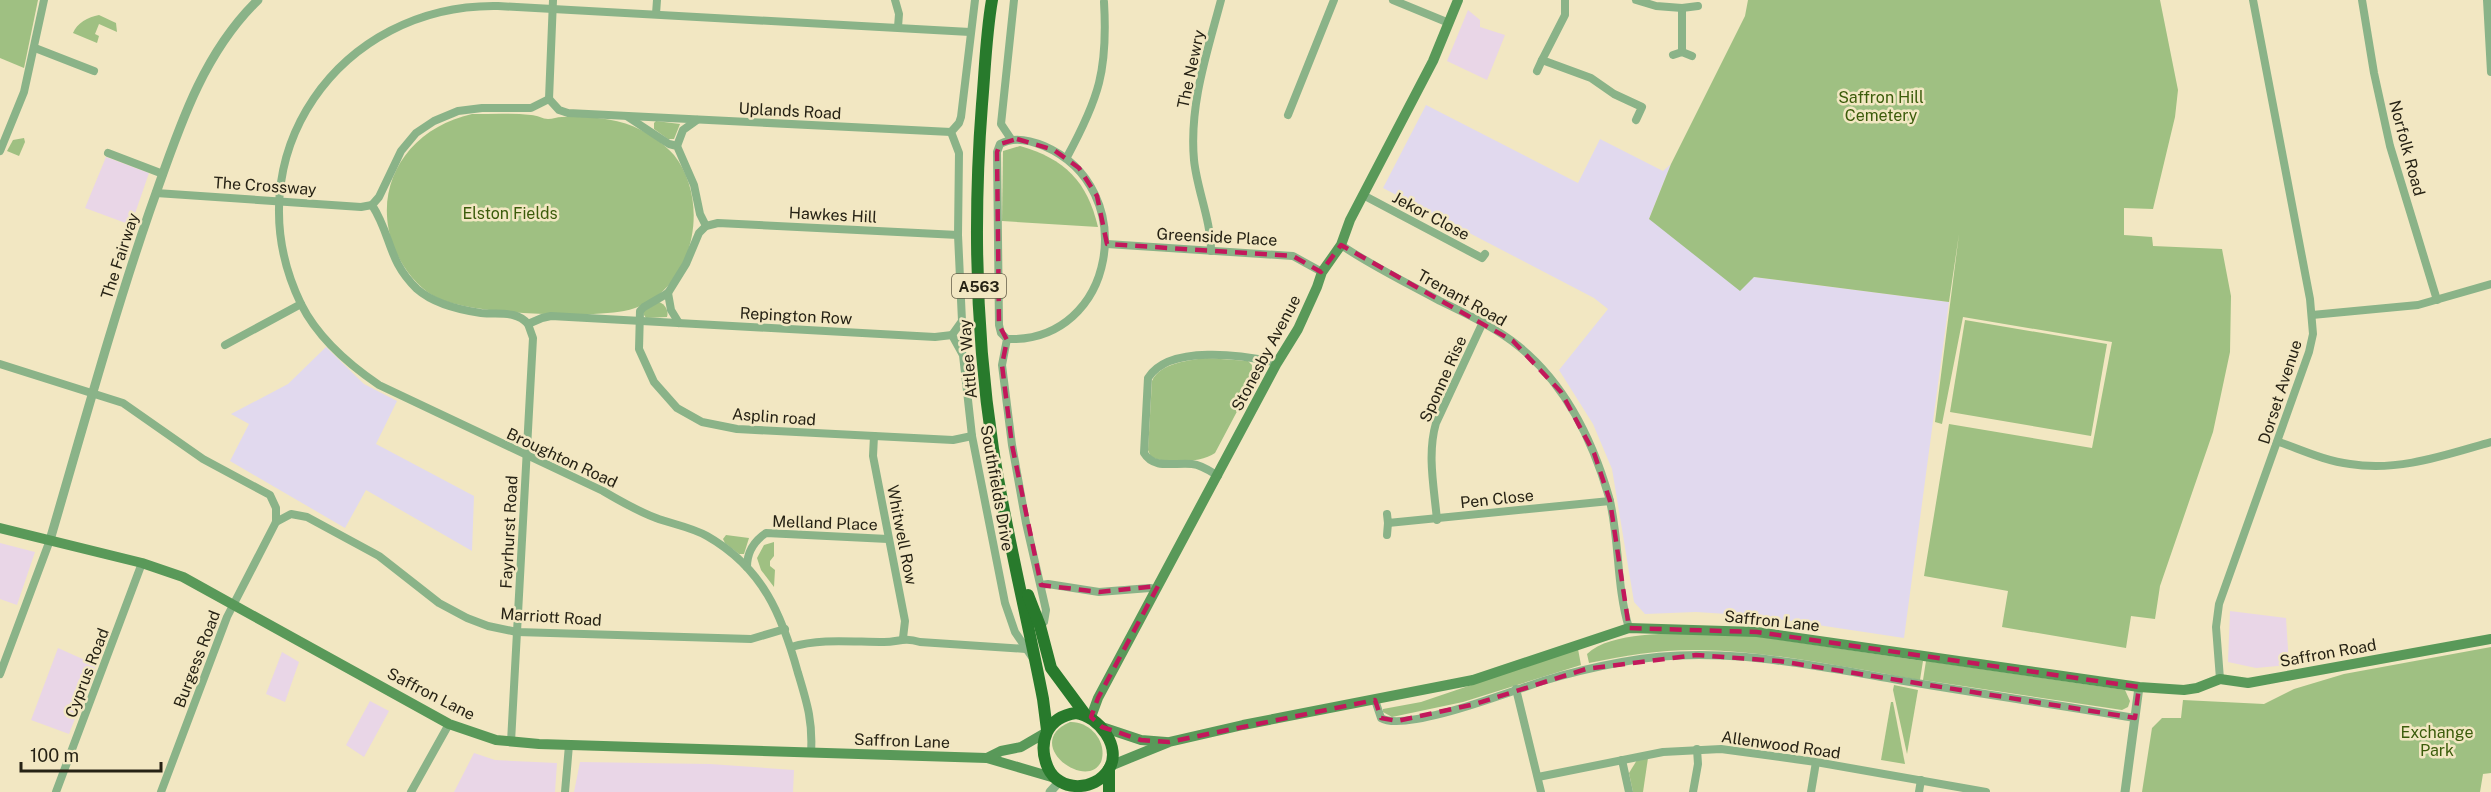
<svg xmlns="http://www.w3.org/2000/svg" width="2491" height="792" font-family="'Public Sans',sans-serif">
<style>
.commercial{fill:#e9d6e7}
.education{fill:#e1d9ee}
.green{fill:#9fc082}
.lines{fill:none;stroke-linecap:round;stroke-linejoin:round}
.minor{stroke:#8ab388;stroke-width:8}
.tertiary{stroke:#8ab388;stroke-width:9}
.secondary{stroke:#599959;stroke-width:10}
.trunk{stroke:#287a2c;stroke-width:12}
.marked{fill:none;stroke:#c2185b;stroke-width:4.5;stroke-dasharray:12 8;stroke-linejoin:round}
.labels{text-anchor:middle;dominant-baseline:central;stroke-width:5;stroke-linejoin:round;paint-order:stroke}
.shield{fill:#f2e7c2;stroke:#635d48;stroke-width:1.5}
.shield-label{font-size:15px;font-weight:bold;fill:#262214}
.street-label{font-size:16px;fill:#262214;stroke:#f2e7c2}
.park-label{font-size:16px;fill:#3b5c0b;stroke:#f2e7c2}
</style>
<rect width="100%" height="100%" fill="#f2e7c2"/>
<g class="commercial">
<polygon points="1468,10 1480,20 1480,27 1505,35 1487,80 1447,61"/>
<polygon points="106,157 149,173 131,225 85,208"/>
<polygon points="0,543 35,552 17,605 0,599"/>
<polygon points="2230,611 2286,618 2289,665 2256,668 2228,662"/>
<polygon points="58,648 96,665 69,734 31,720"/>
<polygon points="282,652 299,662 285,702 266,694"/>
<polygon points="370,701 389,711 364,757 346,745"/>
<polygon points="474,753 495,760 557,763 555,792 454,792"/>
<polygon points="580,762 710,764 794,770 793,792 574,792"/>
</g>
<g class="education">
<polygon points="1426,105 1578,183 1600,139 1663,171 1671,164 1649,219 1754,277 1949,302 1904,638 1758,616 1696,612 1645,614 1634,602 1612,469 1593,424 1559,370 1608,309 1594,298 1383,188"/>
<polygon points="326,347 364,384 397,401 376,444 474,496 472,551 366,490 345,528 230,461 249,424 231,414 288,384"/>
</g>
<g class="green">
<polygon points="0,0 38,0 24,68 0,58"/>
<polygon points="1748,0 2160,0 2178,90 2175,117 2153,209 2124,208 2124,235 2152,237 2153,246 2222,249 2231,296 2230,352 2213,432 2160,586 2155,619 2131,616 2126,648 2002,627 2008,591 1924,576 1949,424 2092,448 2112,342 1963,317 1942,424 1935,422 1959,234 1949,302 1754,277 1740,291 1649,219 1671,164 1745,16"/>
<path d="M99,15L116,23L117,32L99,24L95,34L99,36L97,43L73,33C77,23 88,17 99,15Z"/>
<path d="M472,114C492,114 512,113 531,115C537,115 543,119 548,119C553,119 557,117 562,117C587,116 619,118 641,130C653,136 665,145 674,155C714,206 691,298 624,311C587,318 462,315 432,295C416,285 403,268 395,250C369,187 408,128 472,114Z"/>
<polygon points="656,121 680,124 674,139 668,139 654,129 654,123"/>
<polygon points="24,138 25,142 19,156 7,151 13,140"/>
<path d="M1020,146C1065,159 1087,181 1098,227L1002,221L1003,151Z"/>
<path d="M659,302C665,304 669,311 667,317L646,318L644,315V311Z"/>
<polygon points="1965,320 2107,344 2091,436 1950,412"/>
<path d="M1207,358L1248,361L1252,365L1251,385L1215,453C1201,463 1166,464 1151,457L1148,450L1152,381C1160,363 1190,360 1207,358Z"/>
<polygon points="726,535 749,538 744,554 739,554 725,543 723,539"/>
<polygon points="774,542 774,556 770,561 770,566 775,570 774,587 761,570 757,558 764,545"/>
<path d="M1704,633L1754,636L1923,661L1920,680C1849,668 1775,652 1702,650C1664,649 1626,655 1589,663L1587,654C1611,631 1671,634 1704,633Z"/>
<polygon points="2491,647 2491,773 2483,774 2480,792 2142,792 2152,728 2162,718 2181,718 2183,700 2264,704 2294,689 2344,674"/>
<polygon points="1578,649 1581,665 1463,702 1392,717 1383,712 1383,709 1421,702"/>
<polygon points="1926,661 2125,690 2130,701 2128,707 2122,710 1923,680"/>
<polygon points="1894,685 1918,690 1907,754 1893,690"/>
<polygon points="1891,702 1893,702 1905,764 1881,760"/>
<path d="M1070,722C1090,721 1108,742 1101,762C1086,792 1021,743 1070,722Z"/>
<polygon points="1648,758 1643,792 1633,792 1629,773 1637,760"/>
</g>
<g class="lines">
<g class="minor">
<polyline points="895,0 899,14 898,27"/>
<polyline points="975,0 961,117 959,123 951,132 959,153 958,235 962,321 952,335 963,355 972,436 1005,603 1015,632 1032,657"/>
<polyline points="1393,0 1449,23"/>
<polyline points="1565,0 1565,15 1542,60 1591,78 1614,94 1642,107 1636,120"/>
<polyline points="1636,0 1656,6 1682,8 1682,52"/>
<polyline points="2362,0 2374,73 2390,146 2437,300"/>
<polyline points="2487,0 2491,72"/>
<polyline points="1682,8 1698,6"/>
<polyline points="656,14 657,0"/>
<polyline points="35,48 94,71"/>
<polyline points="1673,55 1682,52 1692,56"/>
<polyline points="1537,71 1542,60"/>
<polyline points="549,99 553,0"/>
<polyline points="1288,115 1334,0"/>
<polyline points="628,117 669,144 677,146 694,185 700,214 706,226 699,233 686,264 668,293 644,307 640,311 639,349 654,382 677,408 702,422 737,429 953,440 972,436"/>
<path d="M951,132L568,113L559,110L549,99L531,108H482L458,111L434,121L416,133L401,151L379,197L372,205C392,236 387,260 417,289C434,304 460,310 481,313C499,315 516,310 528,324L542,318L551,316L935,337L952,335"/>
<polyline points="1011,139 1001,124 1014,0"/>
<polyline points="677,146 683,130 697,120"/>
<polyline points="0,151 24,92 44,0"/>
<polyline points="108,153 163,174"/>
<path d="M1067,157C1099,98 1108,70 1104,2"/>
<polyline points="156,193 361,207 372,205"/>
<polyline points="1363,195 1482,258 1485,254"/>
<polyline points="706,226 718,223 958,235"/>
<polyline points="1107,244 1293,256 1322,272"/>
<path d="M1341,245C1372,266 1407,283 1440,301C1465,313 1490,325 1512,341C1563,379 1592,438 1609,497C1620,540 1616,586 1629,628"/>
<path d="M1211,251C1211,220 1197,190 1194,160C1189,105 1207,53 1221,0"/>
<polyline points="668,293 671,310 679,323"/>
<polyline points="2312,315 2418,305 2491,284"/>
<path d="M1007,339C1116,343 1142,188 1044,146C1030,140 1014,136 1000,144L997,152L999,325L1001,333L1007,339L1002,365L1012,445L1026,523L1046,610L1044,622L1040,626"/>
<polyline points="225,345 301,304"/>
<polyline points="0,364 123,403 203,459 270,495 276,508 276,522 227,617 161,792"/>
<polyline points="874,436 873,456 905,621 903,638"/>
<path d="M2279,442C2302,450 2325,461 2350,464C2398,472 2445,455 2491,442"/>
<path d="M1218,476C1210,471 1202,465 1192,464C1175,462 1154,470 1144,453L1148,378C1169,344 1244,355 1277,363"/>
<polyline points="1387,514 1388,523 1610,501"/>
<path d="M1437,520C1434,487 1427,454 1436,423L1483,322"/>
<polyline points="276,522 291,514 307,517 379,556 439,603 467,618 488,626 517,632 751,639 785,629"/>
<polyline points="1387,535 1388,523"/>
<path d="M747,567C747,552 754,541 766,533L888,539"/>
<polyline points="1041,585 1048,584 1099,592 1150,588 1156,589"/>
<path d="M791,647C821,638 852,642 884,642C899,642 903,637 920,642L1026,649"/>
<polyline points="0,674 50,540"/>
<polyline points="2220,679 2216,627 2219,604 2309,352 2313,334 2310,299 2253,0"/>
<polyline points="1516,689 1541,792"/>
<path d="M1375,700L1381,718C1405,733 1514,690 1543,681C1569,673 1595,667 1622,662C1712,644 1804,664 1893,679C1973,693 2054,704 2135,718"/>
<polyline points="511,742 533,338 528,324"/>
<path d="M811,753C813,721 807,703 798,673C782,615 763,568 707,536C691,527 672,524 656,518C637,511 620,501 603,491L379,385C348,364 318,338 301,304C230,157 340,3 498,6L970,32"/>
<polyline points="1622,760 1629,792"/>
<polyline points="1538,777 1663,752 1721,749 1816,762 1986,792"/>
<polyline points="56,792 142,563"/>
<polyline points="411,792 449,724"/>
<polyline points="565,792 569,745"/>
<polyline points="1693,792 1698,764 1697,749"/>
<polyline points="1811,792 1816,762"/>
<polyline points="1919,792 1921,780"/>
</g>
<g class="tertiary">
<path d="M50,540C82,431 112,321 149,213C176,138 199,57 258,0"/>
<polyline points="1050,792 1059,782"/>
<polyline points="2125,792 2139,687"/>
</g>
<g class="secondary">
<polyline points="0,528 142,563 183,577 449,724 496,740 539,744 987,758 1055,778"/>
<polyline points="1091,717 1098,698 1277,363 1298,329 1317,287 1322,272 1341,245 1350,220 1433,61 1458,0"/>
<polyline points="1102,727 1141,740 1166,742"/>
<polyline points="987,758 1001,751 1021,747 1045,733"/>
<polyline points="1110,766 1169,742 1243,725 1473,680 1629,628 1757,632 2139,687 2184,690 2197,688 2220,679 2248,683 2491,639"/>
</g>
<g class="trunk">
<path d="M992,0C986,34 985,70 982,104C973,219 976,336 993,449C1006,533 1027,616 1043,699L1047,730"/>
<polyline points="1028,595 1040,626 1051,668 1085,714"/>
<path d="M1076,713C1099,716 1122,747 1109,769C1095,792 1059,792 1048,768C1037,742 1047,717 1076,713Z"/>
<polyline points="1109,769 1109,792"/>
</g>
</g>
<path class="marked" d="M1017,139L1054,150L1079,168L1097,196L1107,244L1293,256L1321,272L1341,245L1513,341L1561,392L1594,453L1610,501L1629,628L1757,632L2139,687L2135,718L1779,661L1696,655L1586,669L1475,704L1397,721L1381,718L1375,700L1169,742L1141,740L1102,727L1091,717L1098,698L1158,586L1099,592L1041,585L1012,445L1002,365L1007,340L999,325L997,152L1000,144Z"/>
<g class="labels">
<rect class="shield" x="952" y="274" width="54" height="24" rx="4.5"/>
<g class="shield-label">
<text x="979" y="286">A563</text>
</g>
<g class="street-label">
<text transform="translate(1191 69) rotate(-78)">The Newry</text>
<text transform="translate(790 111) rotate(3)">Uplands Road</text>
<text transform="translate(2407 148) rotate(75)">Norfolk Road</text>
<text transform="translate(265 186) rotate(4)">The Crossway</text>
<text transform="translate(833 215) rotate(3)">Hawkes Hill</text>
<text transform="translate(1431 216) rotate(28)">Jekor Close</text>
<text transform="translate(1217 237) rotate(3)">Greenside Place</text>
<text transform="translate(120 256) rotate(-72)">The Fairway</text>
<text transform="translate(1462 298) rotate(29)">Trenant Road</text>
<text transform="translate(796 316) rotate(3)">Repington Row</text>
<text transform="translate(1266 353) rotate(-62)">Stonesby Avenue</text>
<text transform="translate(968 359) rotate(-95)">Attlee Way</text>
<text transform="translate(1443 379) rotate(-66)">Sponne Rise</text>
<text transform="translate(2280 392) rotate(-72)">Dorset Avenue</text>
<text transform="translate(774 417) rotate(4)">Asplin road</text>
<text transform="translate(562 458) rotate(25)">Broughton Road</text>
<text transform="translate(997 488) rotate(80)">Southfields Drive</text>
<text transform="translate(1497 499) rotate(-6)">Pen Close</text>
<text transform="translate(825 523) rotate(2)">Melland Place</text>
<text transform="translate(509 532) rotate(-87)">Fayrhurst Road</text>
<text transform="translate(902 535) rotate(79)">Whitwell Row</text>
<text transform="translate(551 617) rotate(4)">Marriott Road</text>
<text transform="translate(1772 621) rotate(6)">Saffron Lane</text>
<text transform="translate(2328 653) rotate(-10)">Saffron Road</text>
<text transform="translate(197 659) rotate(-69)">Burgess Road</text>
<text transform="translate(87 673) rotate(-69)">Cyprus Road</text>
<text transform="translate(431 694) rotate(27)">Saffron Lane</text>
<text transform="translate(902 741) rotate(2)">Saffron Lane</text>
<text transform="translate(1781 745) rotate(8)">Allenwood Road</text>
</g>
<g class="park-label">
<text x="1881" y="97">Saffron Hill<tspan x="1881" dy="18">Cemetery</tspan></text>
<text x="510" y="213">Elston Fields</text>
<text x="2437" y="732">Exchange<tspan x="2437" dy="18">Park</tspan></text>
</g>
</g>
<path d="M21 762v9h140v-9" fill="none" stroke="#262214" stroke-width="3"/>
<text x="30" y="762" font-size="18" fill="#262214" stroke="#f2e7c2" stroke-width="4.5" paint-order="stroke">100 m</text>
</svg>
